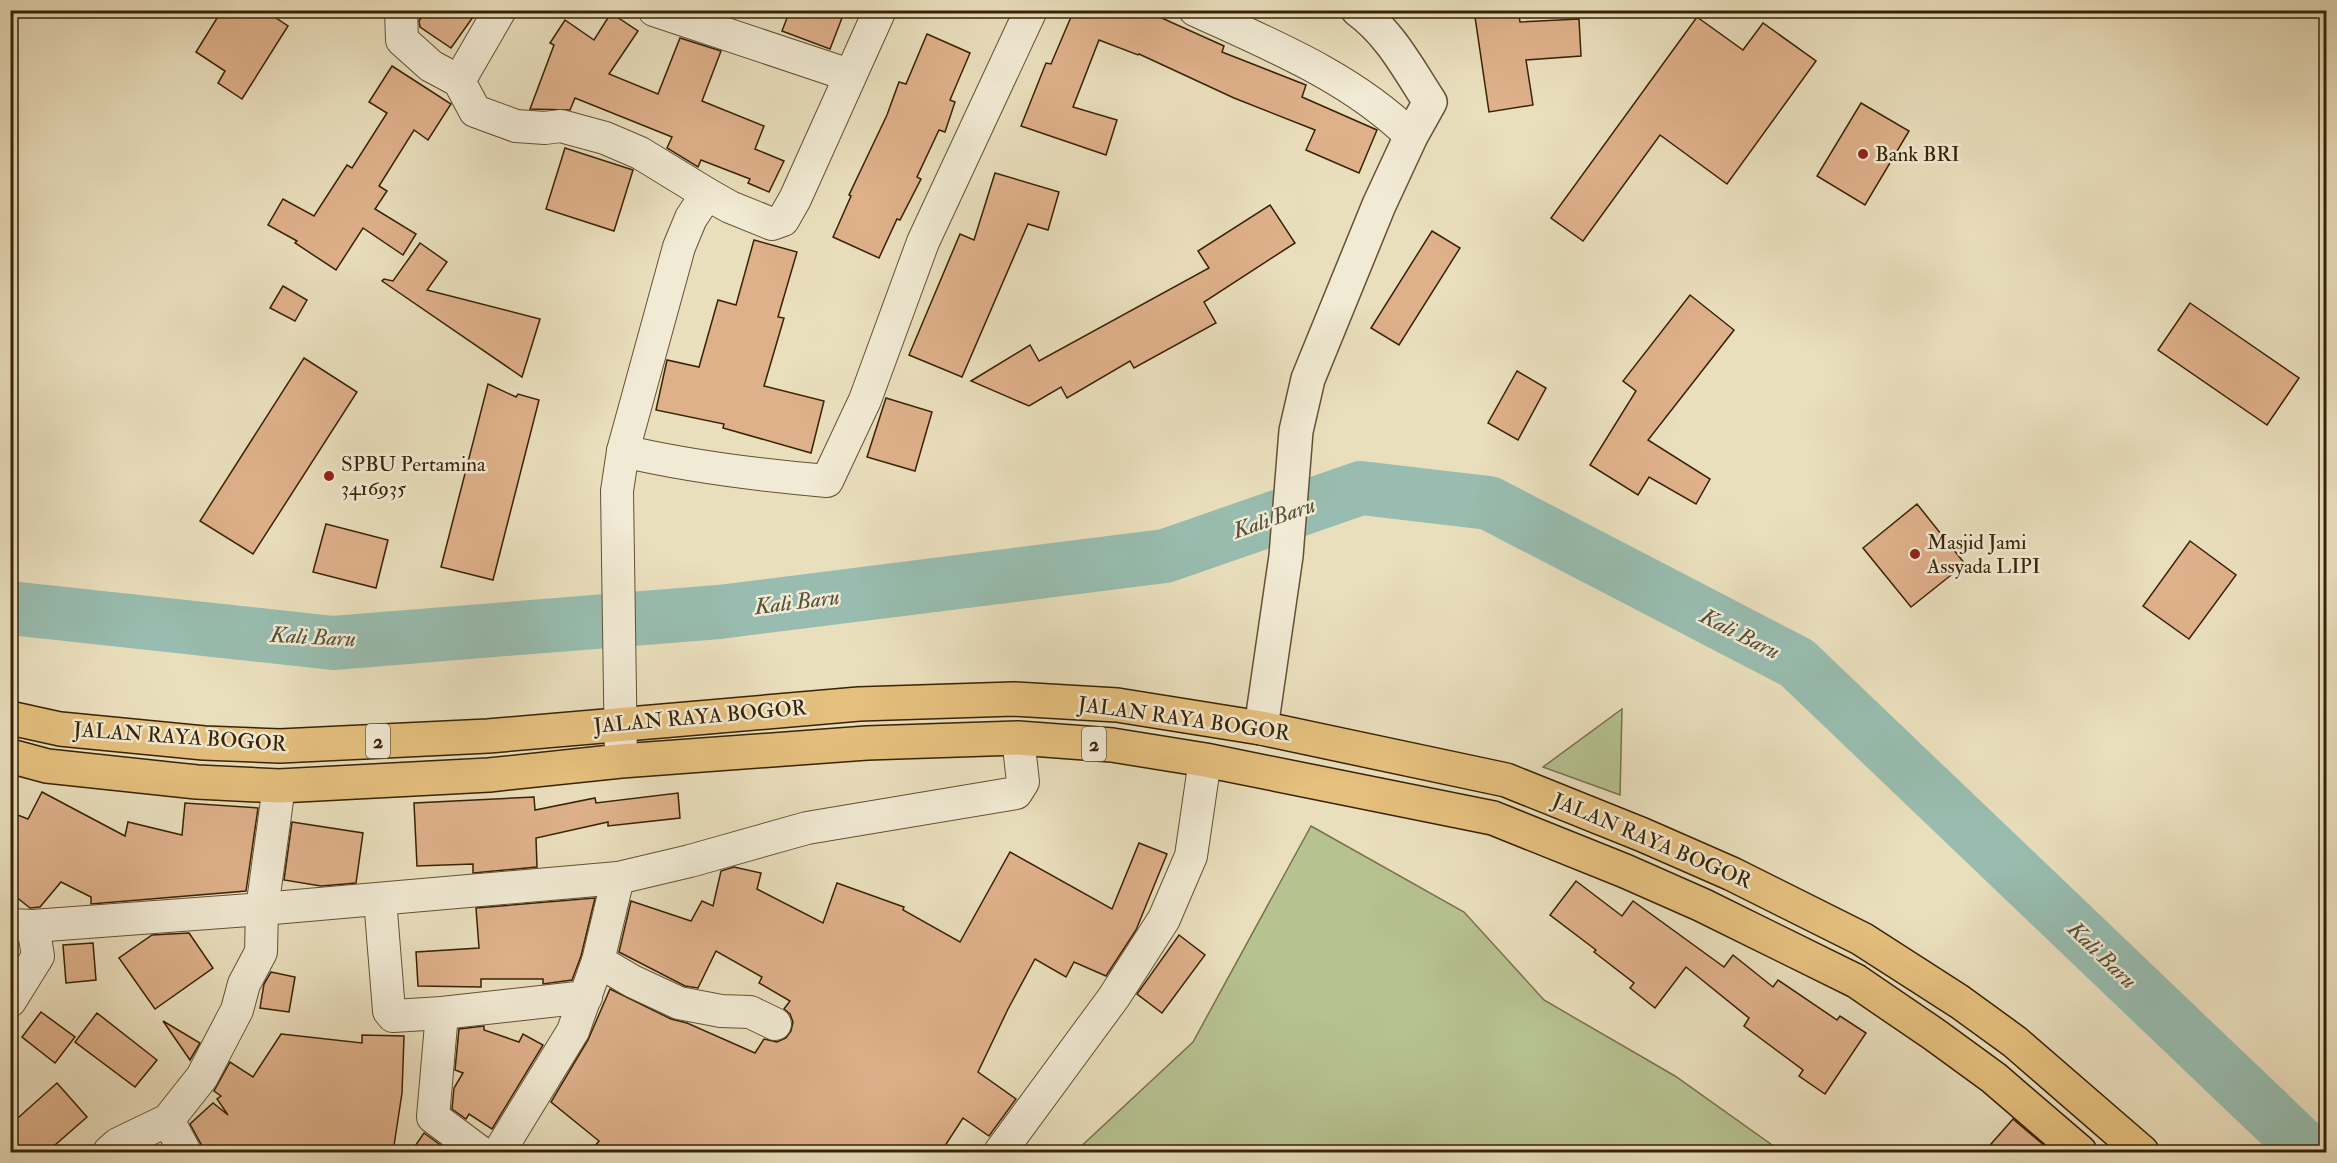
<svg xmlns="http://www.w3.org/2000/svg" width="2337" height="1163" font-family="'IM FELL Double Pica',serif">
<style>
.green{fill:#b7c291;stroke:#78724a;stroke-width:1.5}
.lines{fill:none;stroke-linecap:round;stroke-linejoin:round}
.river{stroke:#98bdb0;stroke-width:54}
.building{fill:#dfb18b;stroke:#382204;stroke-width:1.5}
.minor-casing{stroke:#645132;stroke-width:34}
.tertiary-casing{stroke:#645132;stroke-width:36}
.trunk-casing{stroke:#382204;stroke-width:36}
.minor{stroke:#f1ead4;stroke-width:32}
.tertiary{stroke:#f1ead4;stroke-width:33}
.trunk{stroke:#e5c07e;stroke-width:33}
.poi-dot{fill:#8f2418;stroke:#f1ead4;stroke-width:2}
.labels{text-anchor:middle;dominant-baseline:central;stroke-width:5;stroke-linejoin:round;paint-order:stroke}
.shield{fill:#f1ead4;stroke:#705e42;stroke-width:1.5}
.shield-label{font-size:20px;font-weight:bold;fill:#382204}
.poi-label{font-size:21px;fill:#382204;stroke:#f1ead4;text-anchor:start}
.street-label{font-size:21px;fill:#382204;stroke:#f1ead4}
.water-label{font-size:22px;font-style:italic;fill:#555038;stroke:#f1ead4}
</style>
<rect width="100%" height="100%" fill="#eadfbd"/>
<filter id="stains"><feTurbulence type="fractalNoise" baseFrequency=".00333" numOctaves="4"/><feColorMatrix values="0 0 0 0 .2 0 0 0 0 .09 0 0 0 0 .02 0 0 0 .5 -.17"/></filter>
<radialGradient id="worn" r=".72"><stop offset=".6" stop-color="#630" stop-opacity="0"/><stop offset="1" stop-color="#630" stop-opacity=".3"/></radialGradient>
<g class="green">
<polygon points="1622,709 1620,795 1543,767"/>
<polygon points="1311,826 1464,912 1544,1000 1675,1076 1782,1152 1075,1152 1193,1042"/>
</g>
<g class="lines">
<polyline class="river" points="10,608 333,643 719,612 1165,556 1361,488 1489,503 1797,663 2309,1152"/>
</g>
<g class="building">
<polygon points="222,10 264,10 288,26 242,99 218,83 225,71 196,52"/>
<polygon points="426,10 478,10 451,48 420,27 419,21"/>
<polygon points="790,10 823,10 842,18 830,49 782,31"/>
<polygon points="1074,10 1144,10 1224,46 1222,52 1306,85 1302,97 1377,130 1359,173 1306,150 1315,130 1234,98 1139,54 1138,55 1099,40 1073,107 1117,120 1106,155 1021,126 1046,63 1051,64"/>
<polygon points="1474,10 1518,10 1520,22 1579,19 1581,56 1526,60 1533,105 1489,112"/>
<polygon points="611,13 638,31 609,74 658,94 680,38 721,51 702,101 764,126 755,149 784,161 769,192 748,183 750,179 701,160 698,167 667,148 672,137 575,98 570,110 530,109 554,45 550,43 565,20 594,40"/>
<polygon points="1697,17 1743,50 1763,23 1816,61 1727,184 1660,135 1583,241 1551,218"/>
<polygon points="927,34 970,53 950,100 955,102 945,132 939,130 917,177 921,179 900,220 897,219 879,258 833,237 851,196 849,195 887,115 899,82 906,84"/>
<polygon points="392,66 451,104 428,140 414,130 379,186 387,191 375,209 416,234 403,255 363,228 336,270 295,243 297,241 268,225 283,199 314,216 347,165 352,168 387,113 369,102"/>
<polygon points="1861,103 1909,131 1865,205 1817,176"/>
<polygon points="565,148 633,170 614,231 546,209"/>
<polygon points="995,173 1059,192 1048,230 1028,224 962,377 909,355 960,234 974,240"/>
<polygon points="1270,205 1295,243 1204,302 1216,323 1134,368 1130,361 1067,398 1061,387 1029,406 971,381 1030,345 1039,361 1209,268 1198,251"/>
<polygon points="1432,231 1460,248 1399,345 1371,328"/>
<polygon points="754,240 797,252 778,317 784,318 764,386 824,401 811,453 723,428 724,424 656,410 667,360 699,367 718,300 736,305"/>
<polygon points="420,243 447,262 427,290 540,319 522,377 382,281 384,279 393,281"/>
<polygon points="283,286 307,300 295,321 270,308"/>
<polygon points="1690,295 1734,330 1648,440 1710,479 1696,504 1649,477 1638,495 1590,465 1636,391 1623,381"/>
<polygon points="2190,303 2299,378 2267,425 2158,350"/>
<polygon points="304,358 357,392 253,554 200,521"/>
<polygon points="1517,371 1546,388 1518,440 1488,423"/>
<polygon points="488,384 516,397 518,394 539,400 493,580 441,567"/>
<polygon points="886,398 932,412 915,471 867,457"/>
<polygon points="1917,504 1965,564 1911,607 1863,548"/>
<polygon points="326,524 388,540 376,588 313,572"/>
<polygon points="2190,541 2236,575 2189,639 2143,606"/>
<polygon points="42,792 125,836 128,822 182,835 185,803 258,808 246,891 91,904 91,897 61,882 40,907 30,908 10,892 10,812 28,819"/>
<polygon points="678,793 680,818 608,826 608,822 536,838 537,867 473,873 473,864 417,866 414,803 534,797 535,810 595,798 596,803"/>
<polygon points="292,822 363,833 356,883 321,886 284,880"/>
<polygon points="1139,843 1167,854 1136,930 1106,976 1074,962 1066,977 1035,959 1008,1009 978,1072 1016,1099 989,1136 963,1118 941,1152 590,1152 599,1141 551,1102 588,1040 610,989 671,1019 687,1023 755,1053 764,1039 777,1042 786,1038 791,1031 793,1022 790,1014 784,1009 790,1001 759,983 762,977 716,951 698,988 685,986 619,952 631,901 691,921 702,901 713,906 721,871 734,867 761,873 757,889 823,923 837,883 904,907 903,910 960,942 1010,852 1112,909"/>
<polygon points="1576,881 1622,916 1633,901 1724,967 1733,955 1773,987 1778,980 1837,1020 1840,1016 1866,1033 1825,1094 1799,1076 1803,1070 1744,1026 1749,1018 1686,967 1655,1008 1630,988 1634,983 1594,952 1596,950 1550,915"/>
<polygon points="595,898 581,956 572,980 543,984 543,979 481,979 481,987 418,986 416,952 479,948 476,908"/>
<polygon points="189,933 213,968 155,1009 119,958 152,935"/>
<polygon points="1179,935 1205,955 1162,1013 1137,994"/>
<polygon points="93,943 96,980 66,983 63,945"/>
<polygon points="271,972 295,977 289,1012 260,1008 264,984"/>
<polygon points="41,1012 75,1037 55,1063 22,1037"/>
<polygon points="97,1013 157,1060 135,1087 75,1042"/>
<polygon points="163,1021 200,1043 190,1060"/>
<polygon points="484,1026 484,1030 519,1042 523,1034 543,1045 492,1129 469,1114 466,1119 452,1109 454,1088 463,1073 455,1070 459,1029"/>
<polygon points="281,1034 362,1043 362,1035 404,1036 402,1093 393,1152 203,1152 201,1144 190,1124 213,1103 228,1115 217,1099 221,1096 214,1091 230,1062 253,1077"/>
<polygon points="57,1083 87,1117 47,1152 10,1152 10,1125"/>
<polygon points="2013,1119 2052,1152 1984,1152"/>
<polygon points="424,1133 446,1149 444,1152 411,1152"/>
</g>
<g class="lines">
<g class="minor-casing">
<g id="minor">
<polyline points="401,10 402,40 431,66 459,81 475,111 516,126 545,128 561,126 605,138 640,153 707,194"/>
<polyline points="654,10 849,75"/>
<path d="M1195,10C1271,45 1351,77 1411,136"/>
<polyline points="459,81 500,10"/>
<path d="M623,451C691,467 758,475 827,481L865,400L923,242L1031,10"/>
<polyline points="621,761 617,491 623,451 679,247 691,218 707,194 730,207 772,224 783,220 795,199 880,10"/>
<polyline points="380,899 389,1011 393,1016 442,1013 586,997"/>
<polyline points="10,925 33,926 38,956 10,1001"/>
<polyline points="33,926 262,909 618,878 690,861 807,828 1016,793 1023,782 1018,738"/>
<polyline points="598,961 632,981 679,1003 721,1011 750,1012 775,1024"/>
<polyline points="442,1013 433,1117 480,1152"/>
<polyline points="168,1120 185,1152"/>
<polyline points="109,1152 118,1144 168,1120 202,1077 237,1010 244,984 261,952 262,909 279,786"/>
<polyline points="499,1152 573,1031 598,961 618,878"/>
<polyline points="1000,1152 1114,997 1164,919 1191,856 1205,760"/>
</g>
</g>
<g class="tertiary-casing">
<path id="tertiary" d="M1261,728L1286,556L1296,431L1308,379L1379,205L1411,136L1430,102C1409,70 1390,33 1358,10"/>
</g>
<g class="trunk-casing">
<g id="trunk">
<polyline points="10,718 60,729 204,743 280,746 488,736 859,704 1014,699 1117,705 1261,728 1506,780 1643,835 1732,874 1862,939 1960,1002 2015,1042 2142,1152"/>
<polyline points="10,756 47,766 197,782 279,786 489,775 621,761 867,743 1018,738 1112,745 1205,760 1493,818 1625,871 1702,905 1856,981 1935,1035 1994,1078 2080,1152"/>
</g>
</g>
<use href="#minor" class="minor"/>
<use href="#tertiary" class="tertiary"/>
<use href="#trunk" class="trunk"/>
</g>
<g class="poi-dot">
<circle cx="1863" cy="154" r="6"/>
<circle cx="329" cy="476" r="6"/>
<circle cx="1915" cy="554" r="6"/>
</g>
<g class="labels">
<g class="shield">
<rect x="366" y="724" width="24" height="34" rx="4.5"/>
<rect x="1082" y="727" width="24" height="34" rx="4.5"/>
</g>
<g class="shield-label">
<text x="378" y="741">2</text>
<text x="1094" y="744">2</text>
</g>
<g class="poi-label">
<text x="1875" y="154">Bank BRI</text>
<text x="341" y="464">SPBU Pertamina<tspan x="341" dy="24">3416935</tspan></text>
<text x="1927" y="542">Masjid Jami<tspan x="1927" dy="24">Assyada LIPI</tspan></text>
</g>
<g class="street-label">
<text transform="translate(700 717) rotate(-5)">JALAN RAYA BOGOR</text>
<text transform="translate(1184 719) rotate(8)">JALAN RAYA BOGOR</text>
<text transform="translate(180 737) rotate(4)">JALAN RAYA BOGOR</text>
<text transform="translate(1652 841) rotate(23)">JALAN RAYA BOGOR</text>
</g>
<g class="water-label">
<text transform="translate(1274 518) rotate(-19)">Kali Baru</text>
<text transform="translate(797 602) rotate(-7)">Kali Baru</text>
<text transform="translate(1740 634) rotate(27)">Kali Baru</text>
<text transform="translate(313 637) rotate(3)">Kali Baru</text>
<text transform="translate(2102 955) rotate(44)">Kali Baru</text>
</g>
</g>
<rect width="2337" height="1163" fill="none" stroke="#eadfbd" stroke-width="36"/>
<rect x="12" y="12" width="2313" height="1139" fill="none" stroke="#382204" stroke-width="3"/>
<rect x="18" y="18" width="2301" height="1127" fill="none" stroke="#382204" stroke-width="1.5"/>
<rect width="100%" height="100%" filter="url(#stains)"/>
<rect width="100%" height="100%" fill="url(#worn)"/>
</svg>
